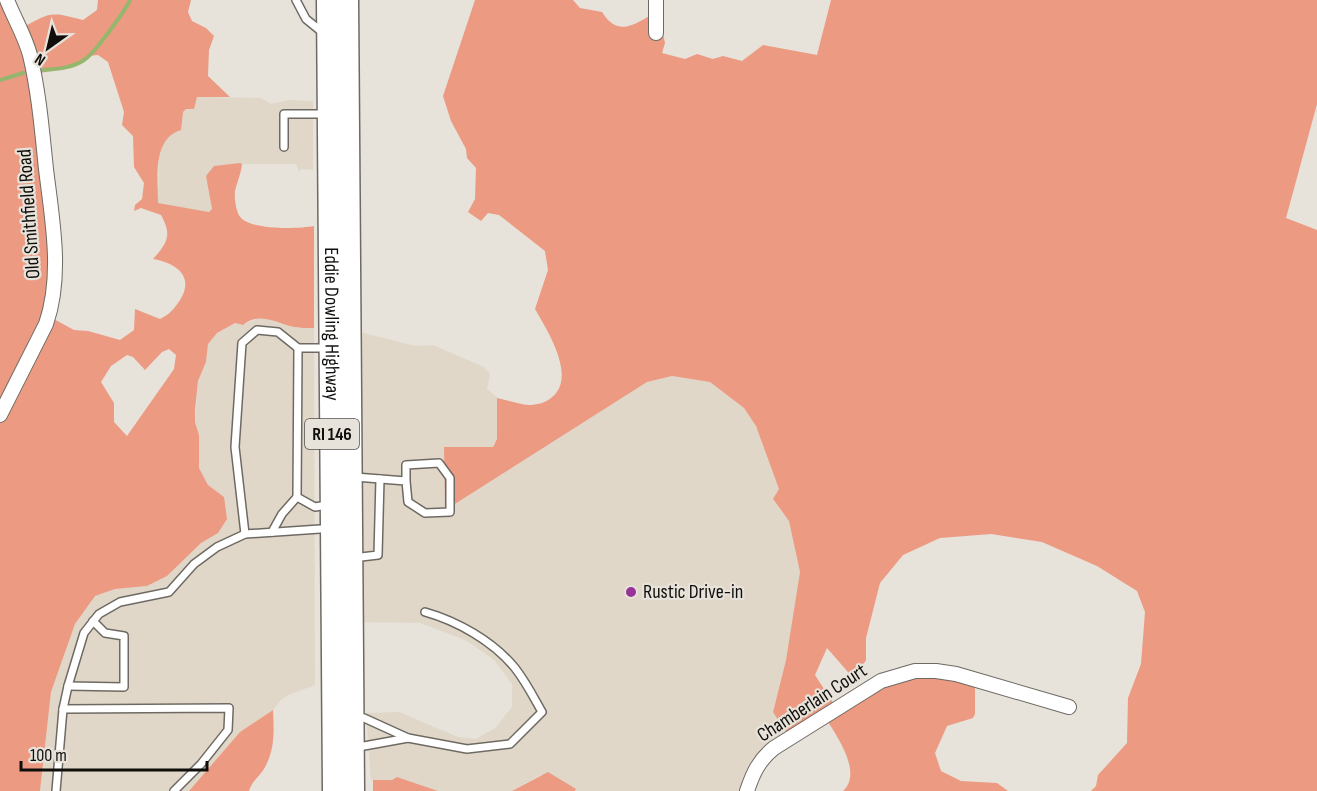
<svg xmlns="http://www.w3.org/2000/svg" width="1317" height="791" font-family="'Sofia Sans Condensed',sans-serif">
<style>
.built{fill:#e0d7c8}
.forest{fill:#ec9a82;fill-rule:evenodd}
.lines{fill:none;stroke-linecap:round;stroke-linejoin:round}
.stream{stroke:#95b66d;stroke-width:4}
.service-casing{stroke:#6e6a63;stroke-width:10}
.minor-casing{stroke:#6e6a63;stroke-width:16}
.motorway-casing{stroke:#6e6a63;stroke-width:27}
.service{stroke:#fff;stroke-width:7}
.minor{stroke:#fff;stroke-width:14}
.motorway{stroke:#fff;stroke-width:24}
.poi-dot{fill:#983398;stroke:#e7e2da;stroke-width:2}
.labels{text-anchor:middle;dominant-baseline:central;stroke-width:4.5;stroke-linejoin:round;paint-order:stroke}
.shield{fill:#e7e2da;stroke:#504e49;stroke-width:1.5}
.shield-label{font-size:18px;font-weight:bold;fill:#100e0b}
.street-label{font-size:20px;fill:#100e0b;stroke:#e7e2da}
.poi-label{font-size:20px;fill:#100e0b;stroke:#e7e2da;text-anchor:start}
</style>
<rect width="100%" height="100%" fill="#e7e2da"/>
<g class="built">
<polygon points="197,97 261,98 271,104 289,100 313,101 313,170 302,169 299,172 296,164 240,164 206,176 212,209 209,212 158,203 159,155 163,144 174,132 183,112"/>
<polygon points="265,317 297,328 314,328 314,330 315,685 288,695 281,700 273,710 240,732 189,791 40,791 51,692 75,624 95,596 115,589 147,586 167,576 201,543 218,533 224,497 208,485 199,468 199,435 195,422 198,381 206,362 208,344 217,333 235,323 243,325 247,322"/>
<polygon points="360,332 415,346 433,345 484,367 490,374 487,389 497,397 497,439 493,447 445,451 447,509 647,382 672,376 710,382 744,408 756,426 779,489 773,500 789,521 800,572 786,660 773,711 791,739 775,750 748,791 575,791 576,789 540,775 512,791 438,791 397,777 392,780 371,780 366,713 399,712 458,737 476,739 495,728 512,707 512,684 494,660 467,641 444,632 420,623 358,622"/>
</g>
<g class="forest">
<path d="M0,0H6L20,29C51,12 49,11 83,20L97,10L98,0H191L188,12L192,21L206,28L214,36L209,50L208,76L230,97H197L194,109H186L183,112L181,130C152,139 158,178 158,203L209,212L212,209L206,176L214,166L240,163L242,164C241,174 237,182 235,191C234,198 236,213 241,218C252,230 298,229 314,226V328C307,328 300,328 294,327C277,323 259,311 243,325L235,323L217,333L208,344L206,362L198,381L195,410V422L199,435V468L208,485L224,497L227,519L218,533L201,543L167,576L147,586L115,589L95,596L75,624L51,692L40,791H0ZM98,55L108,62L124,112L122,125L133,136L134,167L144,183L142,199L135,205L134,211L141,208L161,215C172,235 168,242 153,259C176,263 195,276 180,300C174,309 170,314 160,319L135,309L134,330L120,340L88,331L74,330L50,317L54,280L36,74L68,67L88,56ZM169,349L176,355L174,369L127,436L114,422V403L101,382L111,366L127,355L133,357L145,370L162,352Z"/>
<path d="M475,0H573L580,8L602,12C619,39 636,23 658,11L665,43L662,53L685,59L697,54L713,59L723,56L742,61L763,45L817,55L831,0H1317V104L1286,218L1317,230V791H1091L1096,786L1098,775L1127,743L1128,698L1141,664L1145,612L1137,591L1097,566L1042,542L991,534L940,538L903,555L880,583L866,638V660L854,679L827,648L815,675L837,709L908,674L975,679V714L973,718L947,726L935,753L941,771L961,781L997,783L1008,791H843C863,773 837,736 826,719L791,739L773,712L786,660L800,572L789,521L773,499L779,489L756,426L744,408L710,382L672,376L647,382L447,509L445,508L444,447H493L497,439V398C507,400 518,404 529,405C536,405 545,403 551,398C578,378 547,330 535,309L548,270L545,251L499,215L488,213L481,221L468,212L475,199L476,168L467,158L466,149L451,121L443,96Z"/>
<path d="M273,710C274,731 275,749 265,767C260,777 252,780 249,791H189L240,732Z"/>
<polygon points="548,772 576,789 575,791 512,791"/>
<polygon points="397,777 438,791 373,791 373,780 392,780"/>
</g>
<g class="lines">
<g class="stream">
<path d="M43,70C58,69 72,68 84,60C94,54 125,11 130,0"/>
<polyline points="0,80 23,73"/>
</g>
<g class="service-casing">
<g id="service">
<polyline points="296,0 306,19 322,32"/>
<polyline points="284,147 284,114 325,114"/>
<polyline points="298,348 297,497 315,507 321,506"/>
<polyline points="355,477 406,481 406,465 439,463 450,478 450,512 425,513 408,502 406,481"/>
<polyline points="272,532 282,514 297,497"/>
<polyline points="245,534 235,447 242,343 257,330 278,332 298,348 319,348"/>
<polyline points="361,557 378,555 380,479"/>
<polyline points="68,686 124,687 124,636 105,633 93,621"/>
<polyline points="63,709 229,708 228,730 201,764 174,791"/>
<path d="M408,738L467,749L510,744L542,712C534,698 526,682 515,668C493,641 457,621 425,612"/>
<polyline points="364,746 408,738 364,718"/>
<polyline points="56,791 63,709 68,686 84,633 99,614 120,602 169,592 194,564 217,547 245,534 320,529"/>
</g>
</g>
<g class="minor-casing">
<g id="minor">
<polyline points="656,33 656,0"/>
<path d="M0,415L46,324C63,275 52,219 46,169C42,131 39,93 30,55C25,36 14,18 7,0"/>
<path d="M747,791C753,773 759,760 774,748L881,681L915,671H936L956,674L1069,707"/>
</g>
</g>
<g class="motorway-casing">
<g id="motorway">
<path id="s1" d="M329,0L335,791"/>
<polyline points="346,0 352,791"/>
</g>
</g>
<use href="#service" class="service"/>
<use href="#minor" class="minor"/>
<use href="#motorway" class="motorway"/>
</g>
<circle class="poi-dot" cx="631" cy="592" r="6"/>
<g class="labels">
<rect class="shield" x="305" y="419" width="54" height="30" rx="4.5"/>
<g class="shield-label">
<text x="332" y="434">RI 146</text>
</g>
<g class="street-label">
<text transform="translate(29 214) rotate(-94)">Old Smithfield Road</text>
<text stroke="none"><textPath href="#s1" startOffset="324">Eddie Dowling Highway</textPath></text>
<text transform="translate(812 703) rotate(-33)">Chamberlain Court</text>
</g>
<g class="poi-label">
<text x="643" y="592">Rustic Drive-in</text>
</g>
</g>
<g transform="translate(48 48) rotate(214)" stroke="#e7e2da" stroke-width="4.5" paint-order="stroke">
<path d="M0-4.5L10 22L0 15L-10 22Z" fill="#100e0b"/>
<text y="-9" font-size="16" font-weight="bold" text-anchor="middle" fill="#100e0b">N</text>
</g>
<path d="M21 761v9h186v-9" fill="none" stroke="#100e0b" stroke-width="3"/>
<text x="30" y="761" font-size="18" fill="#100e0b" stroke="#e7e2da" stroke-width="4.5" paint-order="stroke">100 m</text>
</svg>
